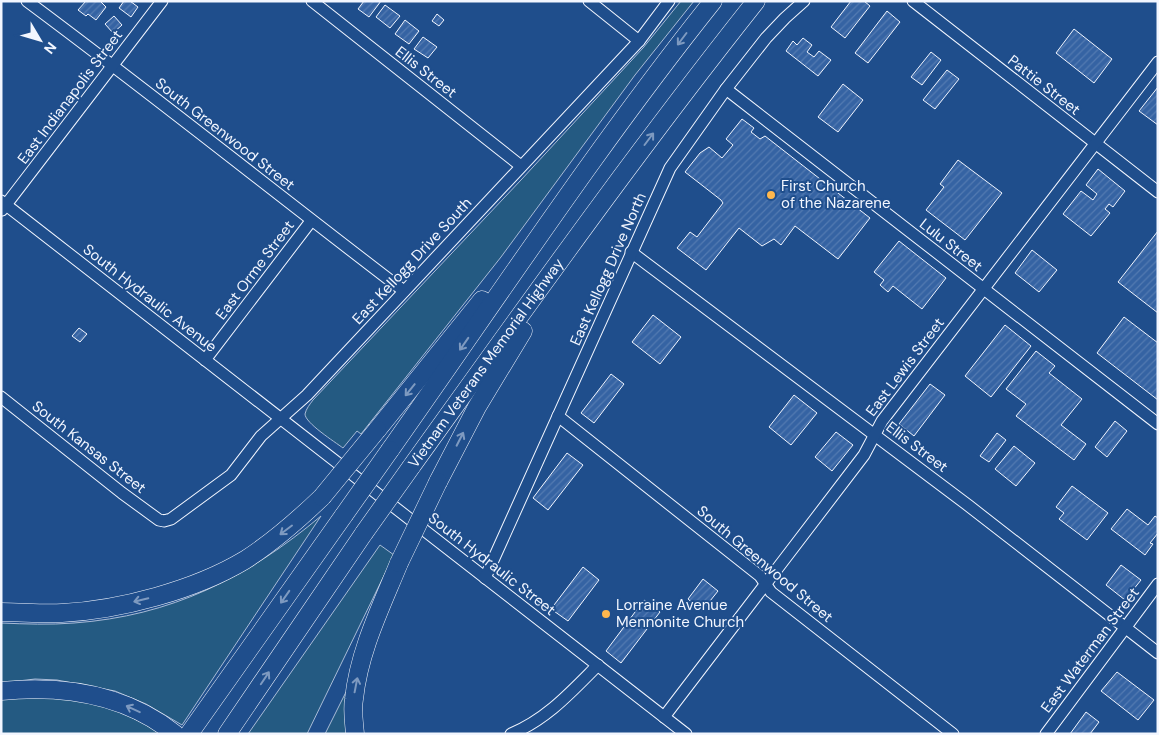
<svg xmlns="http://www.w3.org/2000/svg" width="1159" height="735" font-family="'DM Sans',sans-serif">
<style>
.green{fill:#245a82;stroke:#a8bbd7}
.building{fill:url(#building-hatch);stroke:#f2f6ff}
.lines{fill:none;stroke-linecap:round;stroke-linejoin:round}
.minor-casing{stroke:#f2f6ff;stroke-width:13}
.highway-casing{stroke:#f2f6ff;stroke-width:19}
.minor{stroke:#1f4e8c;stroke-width:11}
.highway{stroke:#1f4e8c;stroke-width:18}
.highway-bridge-casing{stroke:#f2f6ff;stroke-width:19;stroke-linecap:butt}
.highway-bridge{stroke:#1f4e8c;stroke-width:18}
.oneway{stroke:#7e9ac0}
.poi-dot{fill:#ffb74d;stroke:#1f4e8c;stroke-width:2}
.labels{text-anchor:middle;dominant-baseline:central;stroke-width:4;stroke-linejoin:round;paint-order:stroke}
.street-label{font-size:15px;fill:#f2f6ff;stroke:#1f4e8c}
.poi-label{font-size:15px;fill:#f2f6ff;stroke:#1f4e8c;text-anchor:start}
</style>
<defs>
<pattern id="building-hatch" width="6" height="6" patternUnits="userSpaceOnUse" patternTransform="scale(1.25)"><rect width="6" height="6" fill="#3563a3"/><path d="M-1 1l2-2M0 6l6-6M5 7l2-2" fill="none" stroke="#537ab1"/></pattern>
</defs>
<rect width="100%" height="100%" fill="#1f4e8c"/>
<g class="green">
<path d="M681,1H694L635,75L501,257L361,434L357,431L343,448C335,442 305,423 305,414C306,409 310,404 313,400L521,180L643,48Z"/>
<path d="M321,516L182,725L146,704L115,691L57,680L35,679L1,683V623C25,624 50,625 74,623C171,616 247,578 321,516Z"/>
<polygon points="380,545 394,555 307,734 248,734"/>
<polygon points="346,692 350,734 325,734"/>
<polygon points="15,695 80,698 116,709 163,734 1,734 1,699"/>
</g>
<g class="building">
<polygon points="86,1 100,1 106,7 96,20 88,14 86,16 78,10"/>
<polygon points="124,1 130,1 138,7 131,17 119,8"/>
<polygon points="364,1 381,1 369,17 358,9"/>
<polygon points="851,1 864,1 870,6 845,38 831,27"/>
<polygon points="385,5 400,16 390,28 376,17"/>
<polygon points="887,11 900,22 868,63 855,53"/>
<polygon points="437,14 444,20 439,26 432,21"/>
<polygon points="114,16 122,25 113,33 105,24"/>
<polygon points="405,20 419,31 409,44 395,34"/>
<polygon points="1074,29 1112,59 1094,83 1056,53"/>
<polygon points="423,37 437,47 428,58 414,49"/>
<polygon points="803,38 812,45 807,52 814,57 819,51 831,60 818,76 786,51 793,41 797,45"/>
<polygon points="931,52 941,60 922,85 911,77"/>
<polygon points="947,70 959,79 935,109 923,100"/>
<polygon points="843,84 863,100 838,132 818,117"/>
<polygon points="1158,87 1158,125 1139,111"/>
<polygon points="742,119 754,128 751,132 760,139 765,136 870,218 838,259 795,226 781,245 774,239 762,246 739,228 706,270 677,248 690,232 697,237 723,203 721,200 685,172 700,153 709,147 722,158 733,145 726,139"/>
<polygon points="958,160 1002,193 965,240 926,210 944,187 940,184"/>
<polygon points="1098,169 1125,191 1113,207 1109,204 1105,209 1110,213 1091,236 1063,214 1081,191 1093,200 1097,194 1086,185"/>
<polygon points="1158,231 1158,313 1118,282"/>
<polygon points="899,241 946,278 922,309 893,286 888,292 880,285 884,280 874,272"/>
<polygon points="1032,250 1057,270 1039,292 1015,273"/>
<polygon points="653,315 681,337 660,364 632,342"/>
<polygon points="1124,317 1158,343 1158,400 1097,353"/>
<polygon points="1005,325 1031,346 991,397 965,376"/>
<polygon points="79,328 87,334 80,342 72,336"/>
<polygon points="1036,351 1055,366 1049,373 1082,399 1061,425 1086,444 1074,460 1016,416 1026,404 1006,389"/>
<polygon points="611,374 624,384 594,423 581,413"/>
<polygon points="930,384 945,395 914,436 899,424"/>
<polygon points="794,395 817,413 791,445 769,427"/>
<polygon points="1115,421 1127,431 1107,457 1095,447"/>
<polygon points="836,432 853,445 832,471 815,457"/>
<polygon points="997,433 1006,440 989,462 980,456"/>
<polygon points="1014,446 1035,463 1016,486 995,469"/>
<polygon points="567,453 583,465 548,510 533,498"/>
<polygon points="1072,486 1108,513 1087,540 1059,519 1064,513 1056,507"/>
<polygon points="1127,509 1148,525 1155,516 1158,518 1158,533 1150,543 1153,544 1145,555 1111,529"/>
<polygon points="1121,565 1141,580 1125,600 1106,585"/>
<polygon points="583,567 599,580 568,621 551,609"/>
<polygon points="703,579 718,591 702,611 688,599"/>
<polygon points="644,600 660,612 621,663 606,651"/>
<polygon points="1117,672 1154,700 1138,720 1101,691"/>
<polygon points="1086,712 1099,722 1090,734 1070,734"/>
</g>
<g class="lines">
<g class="minor-casing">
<g id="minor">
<path d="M27,1C155,96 278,195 404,291"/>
<polyline points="312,1 521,166"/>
<polyline points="589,1 639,41"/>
<polyline points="913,1 1158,192"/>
<polyline points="726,89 1158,424"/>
<polyline points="1,201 686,734"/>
<polyline points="2,210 162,1"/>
<polyline points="631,252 969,506 1158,653"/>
<polyline points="205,360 311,221"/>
<polyline points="1,397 122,493 159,520 164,521 171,519 231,475 261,436 307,395 639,41 669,1"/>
<polyline points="558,416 760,576 771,592 953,734"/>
<polyline points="485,578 670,168 726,89 766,38 785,18 804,1"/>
<polyline points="664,717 864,455 882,421 1158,62"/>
<path d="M511,734C547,719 571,692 598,665"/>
<polyline points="1046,734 1158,584"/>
</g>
</g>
<g class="highway-casing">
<g id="highway">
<polyline points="377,430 482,300"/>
<path d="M390,450C496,300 598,145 713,1"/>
<path id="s1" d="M411,467C524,310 636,152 756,1"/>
<polyline points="438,482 477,407 523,331"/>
<path d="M1,612C21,612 42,614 62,613C120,610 195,590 245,560C273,542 298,520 322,497"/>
<path d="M1,691C63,685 125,694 175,734"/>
<polyline points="189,734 344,515"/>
<polyline points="227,734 364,533"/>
<path d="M355,734C354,722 352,710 354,699C359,651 381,607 399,563"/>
</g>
</g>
<use href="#minor" class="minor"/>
<use href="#highway" class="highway"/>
<g class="highway-bridge-casing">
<g id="highway-bridge">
<polyline points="322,497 377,430"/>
<polyline points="344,515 390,450"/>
<polyline points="364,533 411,467"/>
<polyline points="399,563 438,482"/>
</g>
</g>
<use href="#highway-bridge" class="highway-bridge"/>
</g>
<defs><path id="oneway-shaft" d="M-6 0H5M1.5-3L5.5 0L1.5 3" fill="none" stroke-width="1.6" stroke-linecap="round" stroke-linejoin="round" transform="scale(1.25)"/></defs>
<g class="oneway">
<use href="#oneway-shaft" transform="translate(682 39) rotate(127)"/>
<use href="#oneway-shaft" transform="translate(649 139) rotate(-53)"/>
<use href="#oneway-shaft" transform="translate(464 344) rotate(125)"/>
<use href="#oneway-shaft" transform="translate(410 390) rotate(129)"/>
<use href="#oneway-shaft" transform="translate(460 439) rotate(-63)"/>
<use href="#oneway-shaft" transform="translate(286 530) rotate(143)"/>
<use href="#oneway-shaft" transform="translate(285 597) rotate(125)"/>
<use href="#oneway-shaft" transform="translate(141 600) rotate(167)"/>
<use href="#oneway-shaft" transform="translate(265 678) rotate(-56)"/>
<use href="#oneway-shaft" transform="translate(356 685) rotate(-79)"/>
<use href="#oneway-shaft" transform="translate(133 709) rotate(-155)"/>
</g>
<g class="poi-dot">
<circle cx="771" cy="195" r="5"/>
<circle cx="606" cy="614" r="5"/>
</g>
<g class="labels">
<g class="street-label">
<text transform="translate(426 72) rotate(38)">Ellis Street</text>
<text transform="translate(1044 85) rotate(38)">Pattie Street</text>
<text transform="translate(70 97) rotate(-53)">East Indianapolis Street</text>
<text transform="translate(225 134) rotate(38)">South Greenwood Street</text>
<text transform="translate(951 245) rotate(38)">Lulu Street</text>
<text transform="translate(412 261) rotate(-47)">East Kellogg Drive South</text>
<text transform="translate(608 269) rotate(-66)">East Kellogg Drive North</text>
<text transform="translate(255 270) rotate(-53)">East Orme Street</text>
<text transform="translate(150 298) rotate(38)">South Hydraulic Avenue</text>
<text stroke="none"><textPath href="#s1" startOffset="128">Vietnam Veterans Memorial Highway</textPath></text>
<text transform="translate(905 367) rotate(-53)">East Lewis Street</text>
<text transform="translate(89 447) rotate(38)">South Kansas Street</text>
<text transform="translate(917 447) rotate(37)">Ellis Street</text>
<text transform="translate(492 564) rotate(38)">South Hydraulic Street</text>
<text transform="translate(765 564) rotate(40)">South Greenwood Street</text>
<text transform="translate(1090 650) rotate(-53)">East Waterman Street</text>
</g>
<g class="poi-label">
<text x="781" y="186">First Church<tspan x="781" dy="17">of the Nazarene</tspan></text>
<text x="616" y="605">Lorraine Avenue<tspan x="616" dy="17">Mennonite Church</tspan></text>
</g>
</g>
<rect width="1159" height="735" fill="none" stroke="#f2f6ff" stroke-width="5"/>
<g transform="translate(40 40) rotate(128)" stroke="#1f4e8c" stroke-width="4" paint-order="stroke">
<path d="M0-4L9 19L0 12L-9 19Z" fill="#f2f6ff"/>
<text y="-8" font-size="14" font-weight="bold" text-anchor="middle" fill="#f2f6ff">N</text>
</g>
</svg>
